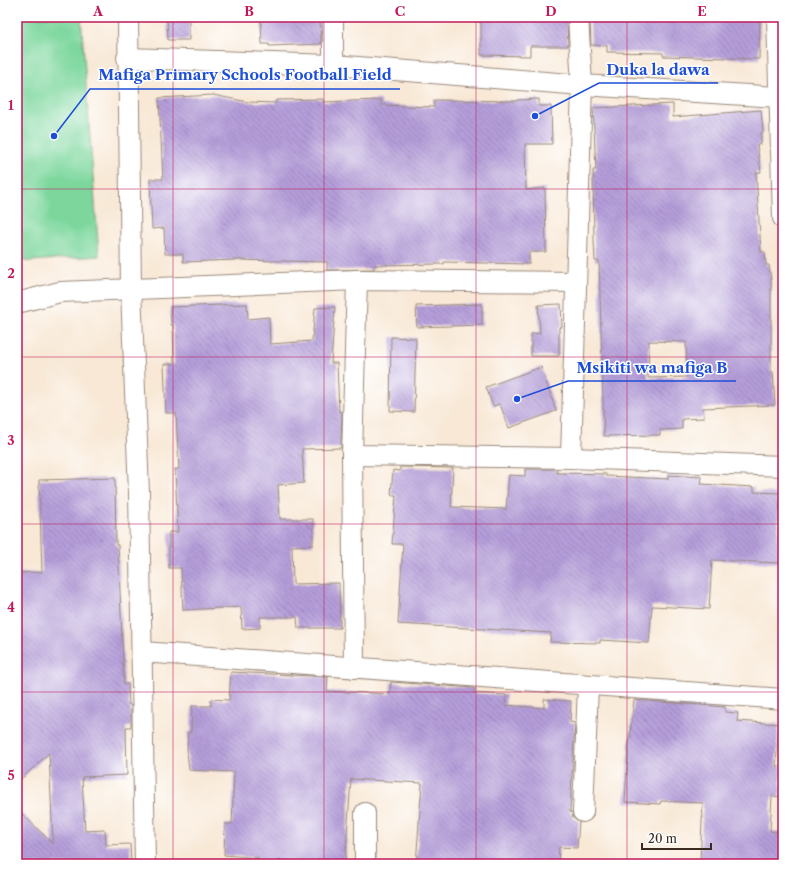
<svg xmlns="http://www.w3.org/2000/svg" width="800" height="881" font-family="'Libre Caslon Text',serif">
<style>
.green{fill:#7dd79d;stroke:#5c805e}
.building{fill:url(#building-back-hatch);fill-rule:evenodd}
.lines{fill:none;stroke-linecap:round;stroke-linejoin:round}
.street-casing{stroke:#9a897a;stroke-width:22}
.street{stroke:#fff;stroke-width:20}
.grid{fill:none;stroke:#c2185b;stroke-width:1;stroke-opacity:0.55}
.leader{fill:none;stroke:#1d4ed8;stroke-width:1.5}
.callout-dot{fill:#1d4ed8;stroke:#fff;stroke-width:1.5}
.callout-label{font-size:15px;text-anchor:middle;font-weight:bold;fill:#1d4ed8;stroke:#fff;stroke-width:3;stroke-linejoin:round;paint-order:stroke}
.neatline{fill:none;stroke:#c2185b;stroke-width:1.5}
.grid-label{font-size:13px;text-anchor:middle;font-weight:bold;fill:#c2185b}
</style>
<defs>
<pattern id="building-back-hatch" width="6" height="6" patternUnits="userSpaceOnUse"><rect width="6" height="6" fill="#b59eda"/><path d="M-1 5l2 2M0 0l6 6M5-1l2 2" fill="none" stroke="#9481b0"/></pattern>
</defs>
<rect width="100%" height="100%" fill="#fff"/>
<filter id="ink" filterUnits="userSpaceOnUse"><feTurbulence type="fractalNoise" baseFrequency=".025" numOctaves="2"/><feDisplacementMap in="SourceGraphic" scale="8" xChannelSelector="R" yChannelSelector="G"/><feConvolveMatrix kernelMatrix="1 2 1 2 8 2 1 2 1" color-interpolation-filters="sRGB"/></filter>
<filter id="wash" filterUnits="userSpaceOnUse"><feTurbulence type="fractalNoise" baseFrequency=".012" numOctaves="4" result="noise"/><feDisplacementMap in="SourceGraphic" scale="16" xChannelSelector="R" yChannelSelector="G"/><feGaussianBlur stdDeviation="0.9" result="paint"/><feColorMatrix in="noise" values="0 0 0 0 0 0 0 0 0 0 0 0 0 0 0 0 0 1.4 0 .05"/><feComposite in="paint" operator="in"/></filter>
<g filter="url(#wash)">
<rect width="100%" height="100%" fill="#f8e8d5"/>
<polygon class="green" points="17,17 81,17 99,256 17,262"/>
<g id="blocks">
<g class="building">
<polygon points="481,17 567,17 568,46 530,46 530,56 481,55"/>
<polygon points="590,17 760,17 759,59 663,56 663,53 607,52 607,46 591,45"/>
<polygon points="167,18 189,18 189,40 168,40"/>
<polygon points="317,18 320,19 321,44 269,46 269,44 262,44 261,20"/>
<polygon points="213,95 248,102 276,103 276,100 323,99 323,102 381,100 381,105 434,107 434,100 517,101 517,100 539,99 539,106 551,106 552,144 525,144 526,190 545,188 546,252 529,252 529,264 444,262 444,264 374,265 374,269 329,270 327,270 327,262 235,260 183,262 183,254 165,254 164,228 152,229 151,206 150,179 163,179 159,98"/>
<path d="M673,104V117L761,110L763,133H761V144L757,145L761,172L756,173L761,252H765L766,265H769L771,280V372H773L775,405L703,408L704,418L682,419V429L660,430V435L604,436L599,261H595L594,241L593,170H596L593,108ZM649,341L686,342L687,377L648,378Z"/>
<polygon points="247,304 248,319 269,317 270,344 312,341 315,308 335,307 331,363 337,363 339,412 342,412 341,448 302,449 304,483 278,485 280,519 313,519 313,545 292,546 293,584 339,583 340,628 298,628 297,617 260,617 260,628 242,629 241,607 183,610 181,568 169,568 169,532 178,532 175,469 179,469 176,413 166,413 164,364 174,364 173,325 171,325 170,307"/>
<polygon points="482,304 482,325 417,327 416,306"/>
<polygon points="561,304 562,327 559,327 559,356 531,356 531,334 540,333 538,305"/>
<polygon points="391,337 416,338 414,412 390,411"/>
<polygon points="541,367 556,411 509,428 500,404 493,406 486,387"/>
<polygon points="400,467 453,468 451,507 506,509 509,475 525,476 525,469 557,469 557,473 606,474 606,476 668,479 668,475 702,477 701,484 754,487 754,492 780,493 778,542 781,542 780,563 712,560 709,609 652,606 649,643 600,640 600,643 550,642 551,633 398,624 403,544 392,544 396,495 391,495 393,470 400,471"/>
<polygon points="115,478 116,545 118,545 124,684 128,684 129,705 131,705 131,727 126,727 127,775 82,777 85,831 105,830 106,845 130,844 131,864 17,864 17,809 53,844 49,753 17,783 17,573 42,572 39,480"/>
<polygon points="231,672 328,677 327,691 390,694 391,682 474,688 474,693 506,695 505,705 544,708 544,699 571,701 570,722 575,723 570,812 572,812 573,818 579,822 577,848 559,847 558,864 416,864 422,783 351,779 345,864 279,860 278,864 258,864 259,858 224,855 225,824 232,824 234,772 189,770 187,752 188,732 191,732 192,706 211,706 211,699 229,700"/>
<polygon points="634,700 725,707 725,712 738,713 737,721 779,724 776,766 782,766 780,797 772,796 770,831 783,832 782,864 700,861 703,803 661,801 660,804 625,802 628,753"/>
</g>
</g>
</g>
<g filter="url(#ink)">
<use href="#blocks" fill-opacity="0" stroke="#9a897a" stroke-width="1"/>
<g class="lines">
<g class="street-casing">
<g id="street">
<polyline points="128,17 131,289 139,493 145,864"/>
<polyline points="777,17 783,218"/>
<polyline points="127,58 333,65 582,85 779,97"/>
<polyline points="333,65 333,17"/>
<polyline points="17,303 60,292 357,280 575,282"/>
<polyline points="352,455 571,458 783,466"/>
<polyline points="571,458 582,85 578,17"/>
<polyline points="142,652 783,699"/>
<polyline points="354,668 352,455 357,280"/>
<polyline points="583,812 588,686"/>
<polyline points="365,813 365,864"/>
</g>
</g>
<use href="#street" class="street"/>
</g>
</g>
<path class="grid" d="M173,17V864M324,17V864M476,17V864M627,17V864M17,189H783M17,357H783M17,524H783M17,692H783"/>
<path class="leader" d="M535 116L599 83H718M54 136L90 89H400M517 399L568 381H736"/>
<g class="callout-dot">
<circle cx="535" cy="116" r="4"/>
<circle cx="54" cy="136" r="4"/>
<circle cx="517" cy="399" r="4"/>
</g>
<g class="callout-label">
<text x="658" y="75">Duka la dawa</text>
<text x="245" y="80">Mafiga Primary Schools Football Field</text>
<text x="652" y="373">Msikiti wa mafiga B</text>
</g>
<rect width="800" height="881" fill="none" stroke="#fff" stroke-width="44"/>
<path d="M642 843v6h69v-6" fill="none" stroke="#3b2a1e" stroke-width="2"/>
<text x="648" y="843" font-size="12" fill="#3b2a1e" stroke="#ffffff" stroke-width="3" paint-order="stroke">20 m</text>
<rect x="22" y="22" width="756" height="837" class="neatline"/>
<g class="grid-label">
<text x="98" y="16">A</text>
<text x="249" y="16">B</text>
<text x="400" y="16">C</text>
<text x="551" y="16">D</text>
<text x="702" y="16">E</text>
<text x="11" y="110">1</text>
<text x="11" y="278">2</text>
<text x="11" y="445">3</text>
<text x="11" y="612">4</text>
<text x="11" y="780">5</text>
</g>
</svg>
